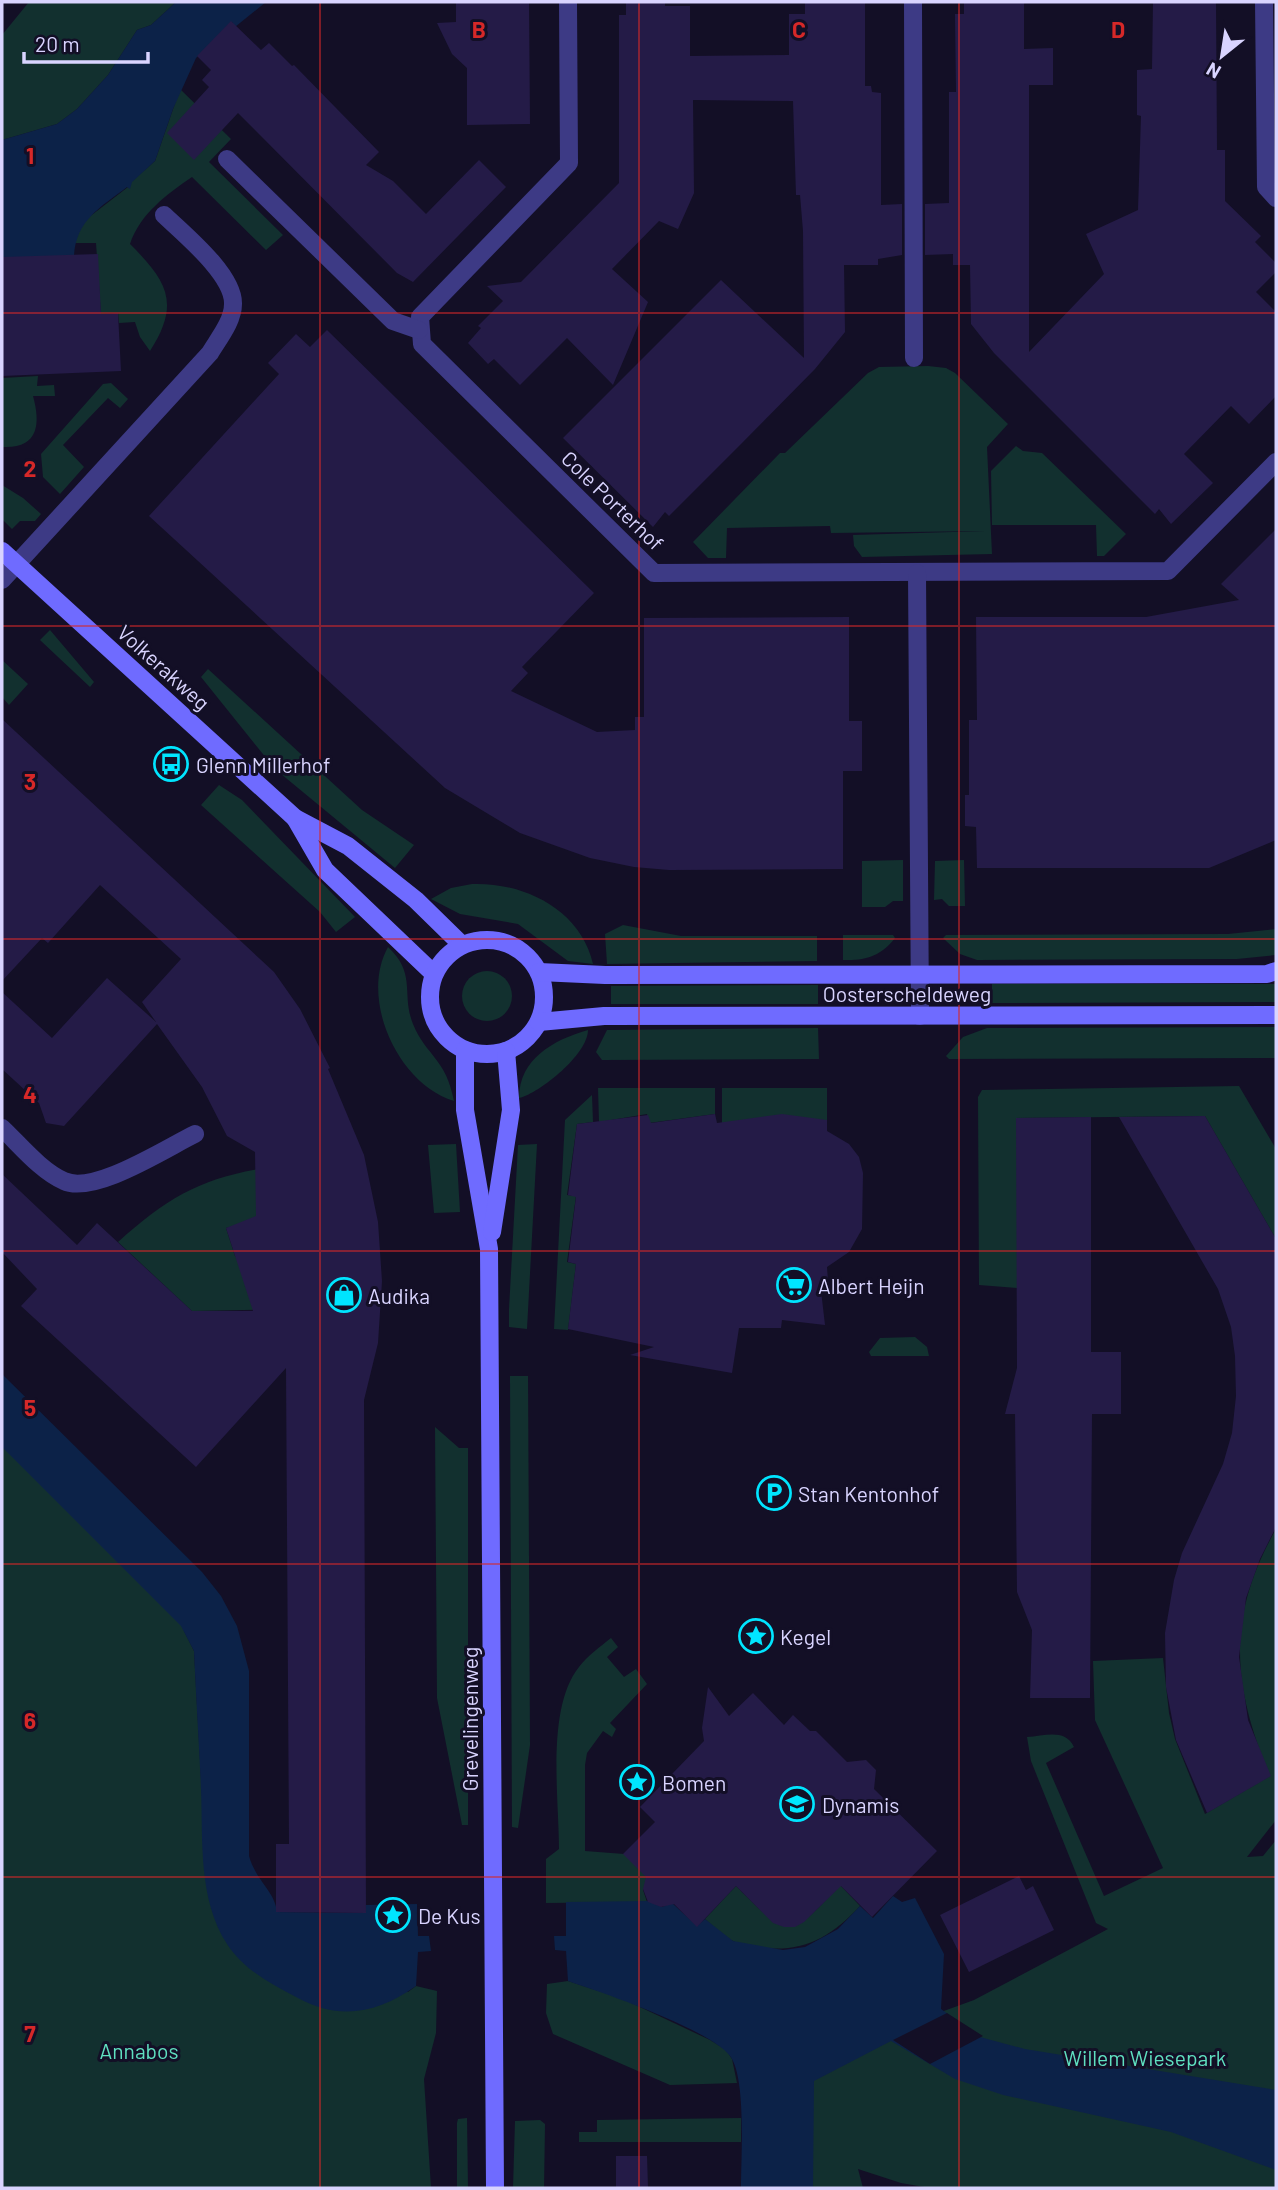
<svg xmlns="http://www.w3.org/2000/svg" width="1278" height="2190" font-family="Barlow,sans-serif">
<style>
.green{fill:#12302f}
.water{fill:#0c2248}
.pier{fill:#130f26}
.building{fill:#241b47}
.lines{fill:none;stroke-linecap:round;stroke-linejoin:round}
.street{stroke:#3d3a85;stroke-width:18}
.secondary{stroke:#6f6bff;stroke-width:18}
.grid{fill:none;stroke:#d62828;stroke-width:2;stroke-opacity:0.55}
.labels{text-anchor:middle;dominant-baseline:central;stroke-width:6;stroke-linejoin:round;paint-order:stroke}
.street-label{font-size:21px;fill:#d9d4ff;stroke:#130f26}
.poi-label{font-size:21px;fill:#d9d4ff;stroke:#130f26;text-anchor:start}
.park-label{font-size:21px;fill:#5fe0c0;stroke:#130f26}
.grid-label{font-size:23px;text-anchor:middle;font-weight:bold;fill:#d62828;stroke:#130f26;stroke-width:6;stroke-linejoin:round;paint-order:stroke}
</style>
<rect width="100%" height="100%" fill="#130f26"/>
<g class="green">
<polygon points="29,2 176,2 151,25 137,30 108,75 77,109 57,124 2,140 2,35"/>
<path d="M180,89L231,139L209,162L283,235L266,250L192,177C167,194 140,214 130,244C167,281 181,303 150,351L140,337L135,322L119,323L118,313L101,314L96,243H74L84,221L128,187L129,188L131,182L155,161Z"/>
<polygon points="928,366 946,368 955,373 1008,424 987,447 992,554 862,557 854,546 853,535 985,531 831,533 830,526 727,528 726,558 708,558 693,542 780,453 785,453 868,373 879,367"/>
<path d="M38,376L37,386L54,385L55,396H33C41,425 38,449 2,447V378Z"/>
<polygon points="111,383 128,399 120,408 108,398 63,445 84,467 60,494 43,477 41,454 103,384"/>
<polygon points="1016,446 1023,451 1042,453 1126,534 1104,556 1097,556 1096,525 992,525 991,471"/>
<polygon points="2,485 23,498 41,514 35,521 20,521 12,529 2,519"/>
<polygon points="50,630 94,682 90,687 40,640"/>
<polygon points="2,660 28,684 9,705 2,697"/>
<polygon points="208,669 362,810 414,845 395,868 275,769 201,677"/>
<polygon points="219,785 242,800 355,917 336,932 320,912 201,805"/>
<polygon points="903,860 903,901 893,901 885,907 862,907 862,861"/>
<polygon points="964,860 965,906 949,906 942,899 934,900 935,861"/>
<path d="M472,884C524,882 581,910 593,964L568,961L518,924L460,914L431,899L451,888Z"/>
<polygon points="623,925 681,936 817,936 817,961 607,964 605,934"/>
<polygon points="1276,929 1276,955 1237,959 977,960 960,954 943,938 946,935 1228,934"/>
<path d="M843,935H893L895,938C881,956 865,961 843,960Z"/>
<path d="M388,947C417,974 401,994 413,1024C426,1056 446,1058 454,1101C398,1084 359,999 388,947Z"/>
<circle cx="487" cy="996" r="25"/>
<polygon points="992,984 1276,984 1276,1002 992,1003"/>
<polygon points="818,985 818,1004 611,1004 611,986"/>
<polygon points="1276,1027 1276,1058 949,1059 946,1056 963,1037 987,1028"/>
<polygon points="818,1028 819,1059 602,1060 596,1052 607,1030"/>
<path d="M588,1030C588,1054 540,1093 519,1098C519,1059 553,1040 588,1030Z"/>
<polygon points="1239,1086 1276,1149 1276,1239 1205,1116 1017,1118 1017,1288 979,1285 978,1097 982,1090"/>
<polygon points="598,1088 715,1088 715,1114 649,1123 647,1114 599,1122"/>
<polygon points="722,1088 827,1088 827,1120 722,1123"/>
<polygon points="592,1095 593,1122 577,1124 567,1195 576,1196 567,1262 576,1264 568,1330 554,1329 565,1120"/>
<polygon points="456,1144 460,1212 434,1213 428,1145"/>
<polygon points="537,1144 527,1329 509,1327 509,1309 518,1145"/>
<path d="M271,1167L278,1215L226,1228L235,1256L286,1309L192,1311L118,1242C169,1196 203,1177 271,1167Z"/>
<polygon points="915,1337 927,1347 929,1356 871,1356 869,1352 880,1338"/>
<polygon points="510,1376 528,1376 530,1745 518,1828 512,1827"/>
<polygon points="435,1427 459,1448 468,1448 468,1825 462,1825 437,1698"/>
<polygon points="2,1433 182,1613 184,1631 194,1651 207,1887 408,1992 416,1986 437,1991 436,2033 424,2079 431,2188 2,2188"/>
<path d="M1276,1529V1820L1247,1857L1263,1856L1276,1840V2188H930L901,2183L858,2169L863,2188H813V2155L765,2076L974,2000L1108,1929L1096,1923L1031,1761L1027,1737C1045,1736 1065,1728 1074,1747L1046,1763L1104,1896L1163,1868L1095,1720L1093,1661L1163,1658L1169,1713L1175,1739L1205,1814L1270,1776C1232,1685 1226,1617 1276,1529Z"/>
<path d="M611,1638L618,1647L607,1657L624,1677L636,1669L647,1684L610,1723L616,1729L612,1737L603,1731L587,1753L585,1765V1851L624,1854L649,1878L643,1890L647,1902L546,1903V1859L559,1849C559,1798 546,1708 579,1667C588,1655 600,1647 611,1638Z"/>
<path d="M840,1885L860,1906C832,1936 806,1952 763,1948C753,1947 740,1945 731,1940C722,1934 713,1926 705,1919L736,1886C789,1939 789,1940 840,1885Z"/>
<polygon points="568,1981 623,1999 710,2040 726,2050 732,2059 737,2083 670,2085 553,2034 546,2013 547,1984"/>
<polygon points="467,2118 468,2188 457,2188 457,2123 458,2119"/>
<polygon points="741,2118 741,2142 579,2142 579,2132 597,2132 597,2120"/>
<polygon points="540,2120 545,2124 544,2188 513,2188 515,2121"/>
</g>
<g class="water">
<path d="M176,2H266L235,27L232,22L196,58L173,109L155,161L132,182L130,189L127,187C101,207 76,220 74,256L2,258V140L57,124L77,109L108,75L137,30L151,25Z"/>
<path d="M2,1374L202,1572L221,1596L237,1626L249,1671V1856C256,1881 275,1891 277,1912L366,1913V1905L417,1904L418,1936H429L431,1951L418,1952L416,1986C378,2013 340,2021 298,1998C271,1984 244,1970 227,1944C198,1899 203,1840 201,1789C199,1743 196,1697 194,1651L181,1626L2,1447Z"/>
<path d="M893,1896L902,1902L915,1898L944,1954L941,2009L980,2037L1025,2049L1276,2090V2170L1171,2132L1003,2095L955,2079L891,2041L814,2081L813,2188H741C741,2158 746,2084 732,2059C718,2032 601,1992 568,1981L566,1951L555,1950L554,1936H566V1902L649,1901L662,1907L672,1903L697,1926L705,1919L733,1941L783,1950L805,1947L838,1929L860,1906L873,1918Z"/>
</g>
<polygon class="pier" points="947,2013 983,2036 930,2064 893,2040"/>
<g class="building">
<polygon points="456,2 529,2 530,124 467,125 467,68 452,54 437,23 456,22"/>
<polygon points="626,2 665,2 665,6 690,6 690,56 789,55 789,14 805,14 805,2 865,2 865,86 871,86 872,92 881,93 881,205 902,204 902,255 878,259 878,265 844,265 845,332 815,369 742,443 669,516 665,512 653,527 563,438 721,280 804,358 803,231 800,195 796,195 793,101 693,100 694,193 678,229 659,221 612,269 648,302 613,385 567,338 520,385 494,359 488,364 468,343 481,328 478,326 503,301 487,286 521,282 619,183 619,15 626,15"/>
<polygon points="964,2 1024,2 1024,49 1053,48 1053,85 1029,85 1029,352 1104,274 1086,234 1138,210 1141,116 1137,115 1137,70 1152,69 1153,2 1216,2 1217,150 1225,150 1225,201 1261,236 1255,242 1276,263 1276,272 1256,292 1276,312 1276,396 1249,424 1231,406 1184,454 1213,483 1171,524 1159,509 1155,514 994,353 971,324 970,265 953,265 953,254 925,255 925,204 949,203 949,92 956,92 955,14 964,14"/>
<polygon points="231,21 261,50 269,43 292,66 294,65 379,152 366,165 393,181 426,214 479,160 506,187 413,282 397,273 238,113 194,160 167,133 209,87 202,80 211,70 197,56"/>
<polygon points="98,254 101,314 118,313 121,371 2,376 2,257"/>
<polygon points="327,330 594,593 522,667 528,673 511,691 597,732 635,730 635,717 644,717 644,618 849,617 849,721 862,721 862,771 843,771 843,869 669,870 634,867 590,858 520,833 445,788 149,516 279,374 268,363 296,334 310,347"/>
<polygon points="1276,529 1276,840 1209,868 977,868 976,827 965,826 965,795 969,795 969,720 977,720 976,617 1146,617 1239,600 1221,584"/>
<polygon points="2,719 274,972 300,1009 330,1068 328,1069 364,1155 378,1222 382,1281 378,1343 364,1400 366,1913 276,1912 276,1844 289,1844 286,1368 196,1467 21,1306 37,1289 2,1252 2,1174 77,1245 97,1223 192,1311 253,1311 226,1228 256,1216 255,1152 227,1136 202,1087 157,1024 64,1126 46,1123 39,1103 2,1069 2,992 52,1038 107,978 156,1022 142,1002 181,959 100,885 48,943 42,938 2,981"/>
<polygon points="715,1114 717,1123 782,1114 827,1120 827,1131 849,1144 859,1157 863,1173 862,1229 849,1252 827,1267 828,1281 820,1282 825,1325 782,1320 781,1328 739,1328 732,1373 630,1355 654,1347 568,1329 576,1264 568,1262 576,1197 568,1195 577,1124 648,1115 651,1123"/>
<polygon points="1205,1116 1276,1239 1276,1527 1260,1559 1246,1598 1239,1657 1248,1720 1271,1776 1207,1813 1176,1740 1166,1687 1165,1633 1174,1580 1182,1553 1223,1464 1232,1433 1236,1396 1235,1356 1231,1327 1218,1289 1119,1117"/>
<polygon points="1091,1117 1091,1352 1121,1352 1121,1414 1092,1414 1090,1698 1030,1698 1032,1630 1017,1592 1015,1414 1005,1414 1017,1368 1016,1118"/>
<polygon points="708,1687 729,1716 753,1693 784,1725 793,1715 810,1731 816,1731 847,1762 866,1760 876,1770 874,1789 937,1851 872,1917 841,1886 804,1922 795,1927 784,1927 773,1923 736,1886 697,1927 674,1904 661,1907 648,1902 643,1889 646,1877 623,1854 655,1822 640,1807 704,1741 702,1728"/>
<polygon points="1019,1876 1026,1890 1033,1886 1054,1930 969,1972 940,1915"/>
<polygon points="616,2156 647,2156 648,2188 616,2188"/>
</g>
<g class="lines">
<g class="street">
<polyline points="568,2 569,163 420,317 422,344 654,573 1168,571 1276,462"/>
<polyline points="913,2 914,358"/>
<polyline points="1264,2 1266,187 1276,198"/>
<polyline points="227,159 393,321 419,330"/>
<polyline points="917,573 920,1016"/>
<path d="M2,580L210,353C219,338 233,321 233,304C234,275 184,234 164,215"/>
<path d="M2,1128C20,1145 41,1171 64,1181C94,1195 166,1148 195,1134"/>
</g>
<g class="secondary">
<polyline points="2,551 295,818 348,846 416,900 462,945"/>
<polyline points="295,818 325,870 434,974"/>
<circle cx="487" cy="997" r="57"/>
<polyline points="539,972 605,975 1267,974 1276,971"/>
<polyline points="539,1022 604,1016 1276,1015"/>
<polyline points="465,1050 465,1110 489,1249 495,2188"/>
<polyline points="492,1232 511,1110 506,1051"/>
</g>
</g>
<path class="grid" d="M320,2V2188M639,2V2188M959,2V2188M2,313H1276M2,626H1276M2,939H1276M2,1251H1276M2,1564H1276M2,1877H1276"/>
<defs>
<g id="bus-ring" transform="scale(1.75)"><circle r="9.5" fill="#130f26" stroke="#00e5ff" stroke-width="1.5"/><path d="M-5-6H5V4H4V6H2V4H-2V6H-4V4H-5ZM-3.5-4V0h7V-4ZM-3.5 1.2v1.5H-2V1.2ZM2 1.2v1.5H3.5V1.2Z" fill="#00e5ff"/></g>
<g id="supermarket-ring" transform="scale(1.75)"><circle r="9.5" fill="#130f26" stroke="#00e5ff" stroke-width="1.5"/><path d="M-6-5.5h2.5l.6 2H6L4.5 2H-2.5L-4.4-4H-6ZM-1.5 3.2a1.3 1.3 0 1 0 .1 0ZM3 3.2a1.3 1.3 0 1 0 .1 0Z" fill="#00e5ff"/></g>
<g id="shop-ring" transform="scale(1.75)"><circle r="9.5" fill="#130f26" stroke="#00e5ff" stroke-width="1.5"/><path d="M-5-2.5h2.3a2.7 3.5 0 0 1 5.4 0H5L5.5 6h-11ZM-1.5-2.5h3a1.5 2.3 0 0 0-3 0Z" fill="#00e5ff"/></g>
<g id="parking-ring" transform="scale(1.75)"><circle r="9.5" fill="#130f26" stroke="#00e5ff" stroke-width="1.5"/><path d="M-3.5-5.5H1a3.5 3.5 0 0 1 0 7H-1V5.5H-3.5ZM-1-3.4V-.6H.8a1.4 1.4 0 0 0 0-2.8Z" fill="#00e5ff"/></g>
<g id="sight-ring" transform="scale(1.75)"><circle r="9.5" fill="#130f26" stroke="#00e5ff" stroke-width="1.5"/><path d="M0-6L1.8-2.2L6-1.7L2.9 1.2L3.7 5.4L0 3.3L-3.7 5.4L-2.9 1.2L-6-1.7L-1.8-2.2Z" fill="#00e5ff"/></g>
<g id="school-ring" transform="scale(1.75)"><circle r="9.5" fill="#130f26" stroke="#00e5ff" stroke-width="1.5"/><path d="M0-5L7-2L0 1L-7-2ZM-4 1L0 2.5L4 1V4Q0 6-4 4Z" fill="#00e5ff"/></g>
</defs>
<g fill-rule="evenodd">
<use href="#bus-ring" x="171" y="764"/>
<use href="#supermarket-ring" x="794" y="1285"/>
<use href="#shop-ring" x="344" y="1295"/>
<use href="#parking-ring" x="774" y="1493"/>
<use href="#sight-ring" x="756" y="1636"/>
<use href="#sight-ring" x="637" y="1782"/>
<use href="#school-ring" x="797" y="1804"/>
<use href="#sight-ring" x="393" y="1915"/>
</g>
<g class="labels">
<g class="street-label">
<text transform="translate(613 500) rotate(44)">Cole Porterhof</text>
<text transform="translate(164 667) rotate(42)">Volkerakweg</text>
<text x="907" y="993">Oosterscheldeweg</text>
<text transform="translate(469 1719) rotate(-90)">Grevelingenweg</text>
</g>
<g class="poi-label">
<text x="196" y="764">Glenn Millerhof</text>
<text x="818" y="1285">Albert Heijn</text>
<text x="368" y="1295">Audika</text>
<text x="798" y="1493">Stan Kentonhof</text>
<text x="780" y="1636">Kegel</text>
<text x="662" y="1782">Bomen</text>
<text x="822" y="1804">Dynamis</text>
<text x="418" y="1915">De Kus</text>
</g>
<g class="park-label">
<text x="139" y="2050">Annabos</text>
<text x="1145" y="2057">Willem Wiesepark</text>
</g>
</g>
<g class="grid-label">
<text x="479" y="38">B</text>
<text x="799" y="38">C</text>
<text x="1118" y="38">D</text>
<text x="30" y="164">1</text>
<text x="30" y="477">2</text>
<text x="30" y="790">3</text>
<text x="30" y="1103">4</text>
<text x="30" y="1416">5</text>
<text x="30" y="1729">6</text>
<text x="30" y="2042">7</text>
</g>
<rect width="1278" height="2190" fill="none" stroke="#d9d4ff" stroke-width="7"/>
<g transform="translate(1222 56) rotate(210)" stroke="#130f26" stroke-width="5" paint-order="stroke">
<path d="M0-5L12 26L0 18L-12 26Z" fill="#d9d4ff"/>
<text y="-10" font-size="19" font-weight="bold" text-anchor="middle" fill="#d9d4ff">N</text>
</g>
<path d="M24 52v10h124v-10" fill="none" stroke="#d9d4ff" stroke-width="3.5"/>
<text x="35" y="52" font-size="21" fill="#d9d4ff" stroke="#130f26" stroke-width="5" paint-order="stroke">20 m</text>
</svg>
